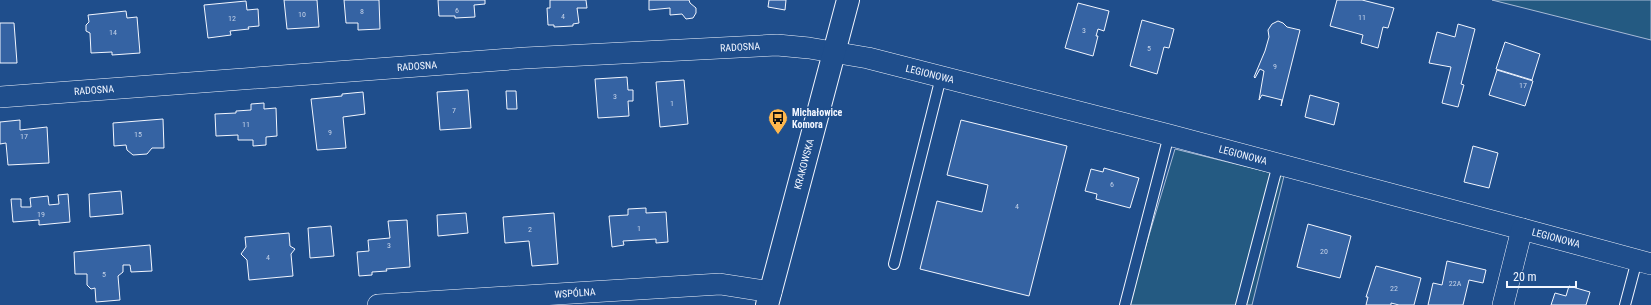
<svg xmlns="http://www.w3.org/2000/svg" width="1651" height="305" font-family="'Roboto Condensed',sans-serif">
<style>
.green{fill:#245a82;stroke:#a8bbd7}
.building{fill:#3563a3;stroke:#f2f6ff}
.lines{fill:none;stroke-linecap:round;stroke-linejoin:round}
.service-casing{stroke:#f2f6ff;stroke-width:12}
.minor-casing{stroke:#f2f6ff;stroke-width:22}
.secondary-casing{stroke:#f2f6ff;stroke-width:24}
.service{stroke:#1f4e8c;stroke-width:10}
.minor{stroke:#1f4e8c;stroke-width:21}
.secondary{stroke:#1f4e8c;stroke-width:22}
.labels{text-anchor:middle;dominant-baseline:central;stroke-width:3;stroke-linejoin:round;paint-order:stroke}
.number-label{font-size:8px;fill:#c3d1e8}
.street-label{font-size:10px;fill:#f2f6ff;stroke:#1f4e8c}
.poi-label{font-size:10px;font-weight:bold;fill:#f2f6ff;stroke:#1f4e8c;text-anchor:start}
</style>
<rect width="100%" height="100%" fill="#1f4e8c"/>
<g class="green">
<polygon points="1492,0 1651,0 1651,40"/>
<polygon points="1175,149 1284,176 1252,305 1128,305"/>
</g>
<g class="building">
<polygon points="284,0 317,0 319,27 287,29"/>
<polygon points="344,0 379,0 380,29 358,30 358,23 346,23"/>
<polygon points="438,0 485,0 485,4 474,5 475,17 455,18 455,16 439,16"/>
<polygon points="550,0 586,0 587,8 577,8 579,23 573,24 573,26 554,27 554,25 548,25 547,8 550,8"/>
<polygon points="649,0 689,0 690,3 696,8 696,13 693,18 686,19 682,14 670,15 670,8 649,10"/>
<polygon points="769,0 786,0 785,10 768,7"/>
<polygon points="1337,0 1362,0 1394,8 1388,28 1383,27 1378,48 1361,43 1363,35 1330,26"/>
<polygon points="246,1 247,10 258,9 259,26 248,27 249,29 230,31 231,35 208,38 204,5"/>
<polygon points="1078,3 1109,11 1104,31 1098,29 1096,36 1098,36 1093,56 1065,48"/>
<polygon points="126,11 127,18 137,17 140,53 112,55 112,52 91,53 90,33 86,31 86,25 89,22 88,15"/>
<polygon points="1142,20 1174,29 1169,48 1164,47 1157,74 1130,66"/>
<polygon points="1278,21 1283,23 1287,27 1300,30 1281,106 1282,100 1262,95 1259,100 1264,71 1260,69 1255,78 1254,77 1265,51 1269,37 1268,30 1272,24"/>
<polygon points="0,23 14,23 17,63 0,63"/>
<polygon points="1458,24 1475,29 1461,84 1464,85 1458,107 1442,103 1451,67 1429,63 1437,32 1455,37"/>
<polygon points="1505,42 1540,54 1532,80 1496,69"/>
<polygon points="1497,70 1533,81 1525,106 1489,95"/>
<polygon points="627,77 628,90 633,90 633,101 628,101 629,116 598,118 595,79"/>
<polygon points="684,80 688,124 660,127 656,82"/>
<polygon points="468,90 471,128 440,130 437,92"/>
<polygon points="506,91 516,91 517,109 507,109"/>
<polygon points="363,92 365,114 343,117 346,148 317,150 311,99 342,96 342,94"/>
<polygon points="1310,95 1339,103 1334,125 1305,117"/>
<polygon points="264,103 264,109 276,108 277,136 266,137 266,145 253,146 253,140 238,140 238,135 216,136 215,114 236,113 236,111 251,110 251,104"/>
<polygon points="163,119 164,148 152,148 147,154 133,155 127,150 126,145 114,146 113,123"/>
<polygon points="20,120 20,130 47,127 49,163 8,165 6,143 0,144 0,122"/>
<polygon points="961,120 1067,146 1029,296 920,269 937,201 982,212 988,185 947,175"/>
<polygon points="1473,146 1498,153 1489,188 1464,182"/>
<polygon points="1104,168 1139,178 1130,208 1096,199 1097,194 1085,191 1091,169 1103,172"/>
<polygon points="121,191 123,214 90,217 89,194"/>
<polygon points="68,194 70,222 39,225 39,220 13,222 11,199 21,199 21,207 31,207 30,198 48,196 49,205 59,204 58,195"/>
<polygon points="646,208 646,213 666,212 668,242 656,243 656,239 623,241 624,245 612,247 609,216 628,215 628,209"/>
<polygon points="466,213 468,233 438,236 437,215"/>
<polygon points="554,213 558,264 532,266 529,241 505,243 503,217"/>
<polygon points="407,220 410,267 386,269 387,271 372,272 372,275 359,276 357,252 369,251 368,240 390,238 388,221"/>
<polygon points="1308,224 1351,236 1340,278 1297,267"/>
<polygon points="331,226 334,256 310,258 308,228"/>
<polygon points="289,233 290,246 295,249 291,254 293,276 249,280 247,260 241,254 246,247 245,237"/>
<polygon points="150,245 152,271 131,272 130,265 123,265 123,272 118,276 120,300 96,302 95,288 91,289 87,285 87,274 75,274 74,252"/>
<polygon points="1447,261 1486,270 1483,283 1469,280 1463,305 1428,305 1433,283 1442,285"/>
<polygon points="1376,266 1421,278 1414,305 1399,305 1391,303 1391,305 1366,305 1368,297 1366,297"/>
<polygon points="1569,286 1590,292 1586,305 1551,305 1555,293 1566,296"/>
</g>
<g class="lines">
<g class="service-casing">
<g id="service">
<polyline points="894,264 941,77"/>
<polyline points="1125,305 1169,135"/>
<polyline points="1241,305 1278,164"/>
<polyline points="1625,305 1637,260"/>
</g>
</g>
<g class="minor-casing">
<g id="minor">
<polyline points="0,97 525,58 777,45 809,48 868,58 1169,135 1522,229 1651,264"/>
<polyline points="378,305 720,284 771,292"/>
<polyline points="1503,305 1522,229"/>
</g>
</g>
<g class="secondary-casing">
<polyline id="secondary" points="767,305 848,0"/>
</g>
<use href="#service" class="service"/>
<use href="#minor" class="minor"/>
<use href="#secondary" class="secondary"/>
</g>
<defs>
<g id="bus-pin" transform="scale(1)"><path d="M0 17L-7.5 6A9.5 9.5 0 1 1 7.5 6Z" fill="#ffb74d" stroke="#1f4e8c"/><path d="M-5-6H5V4H4V6H2V4H-2V6H-4V4H-5ZM-3.5-4V0h7V-4ZM-3.5 1.2v1.5H-2V1.2ZM2 1.2v1.5H3.5V1.2Z" fill="#111"/></g>
</defs>
<g fill-rule="evenodd">
<use href="#bus-pin" x="778" y="118"/>
</g>
<g class="labels">
<g class="number-label">
<text x="457" y="10">6</text>
<text x="362" y="11">8</text>
<text x="302" y="14">10</text>
<text x="563" y="16">4</text>
<text x="1362" y="17">11</text>
<text x="232" y="18">12</text>
<text x="1084" y="30">3</text>
<text x="113" y="32">14</text>
<text x="1149" y="48">5</text>
<text x="1275" y="66">9</text>
<text x="1523" y="85">17</text>
<text x="615" y="96">3</text>
<text x="672" y="103">1</text>
<text x="454" y="110">7</text>
<text x="246" y="124">11</text>
<text x="330" y="132">9</text>
<text x="138" y="134">15</text>
<text x="24" y="136">17</text>
<text x="1112" y="184">6</text>
<text x="1017" y="206">4</text>
<text x="41" y="214">19</text>
<text x="639" y="228">1</text>
<text x="530" y="229">2</text>
<text x="389" y="245">3</text>
<text x="1324" y="251">20</text>
<text x="268" y="257">4</text>
<text x="104" y="274">5</text>
<text x="1455" y="283">22A</text>
<text x="1394" y="288">22</text>
</g>
<g class="street-label">
<text transform="translate(740 47) rotate(-3)">RADOSNA</text>
<text transform="translate(417 66) rotate(-4)">RADOSNA</text>
<text transform="translate(930 74) rotate(14)">LEGIONOWA</text>
<text transform="translate(94 90) rotate(-4)">RADOSNA</text>
<text transform="translate(1243 155) rotate(15)">LEGIONOWA</text>
<text transform="translate(804 164) rotate(-75)">KRAKOWSKA</text>
<text transform="translate(1556 238) rotate(15)">LEGIONOWA</text>
<text transform="translate(575 293) rotate(-4)">WSPÓLNA</text>
</g>
<g class="poi-label">
<text x="792" y="112">Michałowice<tspan x="792" dy="12">Komora</tspan></text>
</g>
</g>
<path d="M1507 281v6h69v-6" fill="none" stroke="#f2f6ff" stroke-width="2"/>
<text x="1513" y="281" font-size="12" fill="#f2f6ff" stroke="#1f4e8c" stroke-width="3" paint-order="stroke">20 m</text>
</svg>
